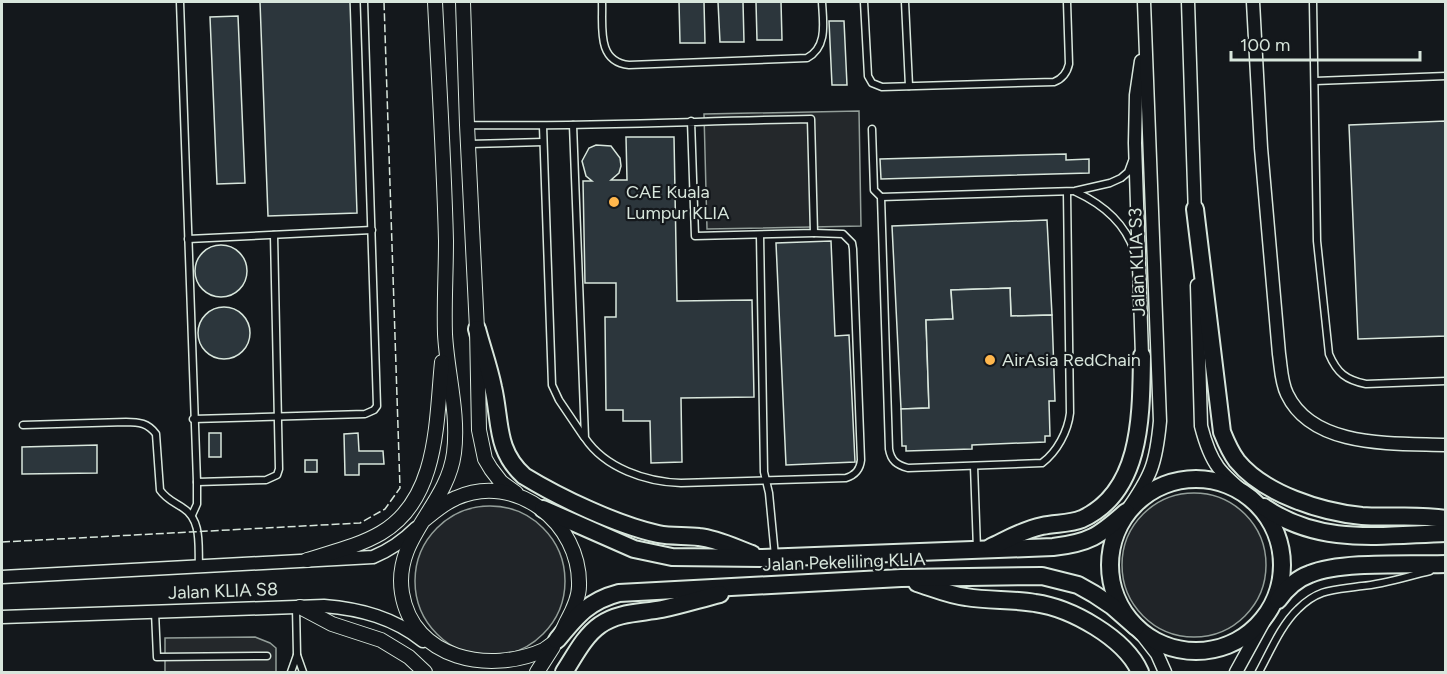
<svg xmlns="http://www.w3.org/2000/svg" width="1447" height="674" font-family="Figtree,sans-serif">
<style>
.green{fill:#202428;stroke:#939e99;stroke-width:1.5}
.parking{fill:#24282b;stroke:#939e99;stroke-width:1.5}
.building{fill:#2c363c;stroke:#d8e6dc;stroke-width:1.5}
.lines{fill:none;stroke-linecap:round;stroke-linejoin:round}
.service-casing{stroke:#d8e6dc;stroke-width:9}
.minor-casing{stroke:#d8e6dc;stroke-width:15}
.tertiary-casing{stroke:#d8e6dc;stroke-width:16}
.secondary-casing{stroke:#d8e6dc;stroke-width:20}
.service{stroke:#14181c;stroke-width:6}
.minor{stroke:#14181c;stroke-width:12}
.tertiary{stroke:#14181c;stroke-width:14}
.secondary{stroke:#14181c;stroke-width:16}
.fence{stroke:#d8e6dc;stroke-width:1.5;stroke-dasharray:8 3;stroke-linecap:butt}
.poi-dot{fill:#ffb74d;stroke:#14181c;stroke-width:2}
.labels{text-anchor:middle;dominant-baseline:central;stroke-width:4.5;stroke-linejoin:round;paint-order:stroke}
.poi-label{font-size:18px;fill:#d8e6dc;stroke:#14181c;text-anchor:start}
.street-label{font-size:18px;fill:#d8e6dc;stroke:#14181c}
</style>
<rect width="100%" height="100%" fill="#14181c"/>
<g class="green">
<circle cx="1194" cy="565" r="72"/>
<circle cx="490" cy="581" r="75"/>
</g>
<g class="parking">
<polygon points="859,111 861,226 707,229 704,114"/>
<polygon points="255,637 270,643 276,648 276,672 165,672 165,638"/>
</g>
<g class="building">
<polygon points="260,2 350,2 357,213 268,216"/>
<polygon points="679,2 704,2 705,43 680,43"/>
<polygon points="718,2 743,2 744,42 720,42"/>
<polygon points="756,2 781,2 782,40 757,40"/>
<polygon points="238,16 245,183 217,184 210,17"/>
<polygon points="829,21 844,21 847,85 832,85"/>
<polygon points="1446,121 1446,336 1358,339 1349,125"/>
<polygon points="626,137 674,137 677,301 752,300 754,397 681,398 682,462 651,463 650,421 623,421 623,410 606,410 605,317 616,317 616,283 585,283 583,181 592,181 586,176 582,161 589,148 596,145 611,146 620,158 621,166 619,173 611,180 627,180"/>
<polygon points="1066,154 1066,160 1089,159 1089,173 881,179 880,159"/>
<polygon points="1047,220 1052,315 1011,316 1010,288 951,290 953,319 926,320 929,408 901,409 892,226"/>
<polygon points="831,241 835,336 849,335 855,462 786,465 776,243"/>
<circle cx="221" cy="271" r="26"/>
<polygon points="1010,288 1011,316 1052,315 1055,401 1049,401 1050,436 1045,436 1045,442 972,445 972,449 906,451 906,446 902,446 901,409 929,408 926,320 953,319 951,290"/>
<circle cx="224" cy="333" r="26"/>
<rect x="209" y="433" width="12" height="24"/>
<polygon points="358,433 359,451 383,451 384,464 359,464 359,475 345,475 344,434"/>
<polygon points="97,445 97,473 22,474 22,447"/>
<rect x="305" y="460" width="12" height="12"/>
</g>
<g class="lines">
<g class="service-casing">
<g id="service">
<polyline points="180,2 197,482 266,480 277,475 279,469 274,235"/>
<path d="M602,2C603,26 596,62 629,65L807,58C828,47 823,22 822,2"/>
<path d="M864,2L868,76L872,83L882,87L1054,82C1062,79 1067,73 1069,64L1067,2"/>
<polyline points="905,2 909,86"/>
<path d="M1313,2L1317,241L1329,354C1337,373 1346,380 1366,384L1446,381"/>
<polyline points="1315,81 1446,76"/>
<path d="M467,125C581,127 696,121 811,119L814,233L695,236L691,121"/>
<path d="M573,125L585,438C605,468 646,482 681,483L846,478C855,475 860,470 861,460L853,249L852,243L843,234L814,233"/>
<polyline points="543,126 552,385 559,400 584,437"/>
<path d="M872,129L874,190L881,197L889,449C891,461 897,465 908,468L1042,463C1057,452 1068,431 1070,413L1067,192"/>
<polyline points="469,144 543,142"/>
<path d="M1076,192C1102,204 1125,223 1134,251"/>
<polyline points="881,197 1075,191 1110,183 1121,178 1128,172 1132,161"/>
<polyline points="760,235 764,472 769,493 775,556"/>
<polyline points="188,239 372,230"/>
<polyline points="193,419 365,414 374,410 377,406 364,2"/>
<path d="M23,425L126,422C139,422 148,423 156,434L160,490C166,499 174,502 183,508C202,520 198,545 199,565"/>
<polyline points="974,466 977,549"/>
<polyline points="192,515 197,504 197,482"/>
<polyline points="155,612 157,657 267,656"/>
<polyline points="297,655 303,672"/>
<polyline points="291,672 297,655 296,607"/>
<path d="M1259,672C1270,652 1281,625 1298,609C1319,588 1335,590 1362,586C1385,584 1408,576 1430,571"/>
</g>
</g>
<g class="minor-casing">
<g id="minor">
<polyline points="1188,2 1195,216"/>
<path d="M1253,2L1261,148L1279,354C1281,367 1281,382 1287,394C1313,449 1395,443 1446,445"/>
<polyline points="1141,61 1136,95 1135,143 1142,356"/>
<path d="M1197,285L1201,426C1211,465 1220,473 1251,498"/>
<path d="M1126,512C1151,476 1156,465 1160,421L1144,2"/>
<path d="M2,577L373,557C390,550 403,541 416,528"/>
<path d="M2,617L324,606C361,609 394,618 423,641"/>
<polyline points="1136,627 1157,654 1165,672"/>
<polyline points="1236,672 1269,612"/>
</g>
</g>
<g class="tertiary-casing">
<g id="tertiary">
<polyline points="463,2 467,125 477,329 479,430 485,459 491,469 501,482 516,493"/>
<path d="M424,520C434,512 444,503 456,498C515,471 581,523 579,586C579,598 573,610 567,621C564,627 561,635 557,640C553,644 548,647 544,650C490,674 413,660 402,593C393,537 447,507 454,453C459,413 447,373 445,334C444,303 446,272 446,241C444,161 439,81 435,2"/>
<path d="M307,560C332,552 359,546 381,533C439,499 436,421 442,362"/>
<polyline points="300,607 332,624 381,640 409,657 425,672"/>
<polyline points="537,672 553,647"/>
</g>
</g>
<g class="secondary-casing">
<g id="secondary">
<path d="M1195,209L1222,432C1226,442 1230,452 1237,461C1264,494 1321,512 1362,516C1390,518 1418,514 1446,519"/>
<path d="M477,329C482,348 489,367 493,387C501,421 495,450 524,476C560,498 617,525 658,534C672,537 686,535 699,537C718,539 735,548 752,554"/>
<circle cx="1196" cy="565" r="86"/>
<path d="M1264,507C1320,546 1381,535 1446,533"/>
<path d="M543,509L634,549L672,557L761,558L1053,547C1089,543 1099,536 1126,512"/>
<path d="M991,547C1008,539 1023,530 1042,526C1055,523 1070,524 1082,519C1143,491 1141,413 1142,356"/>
<path d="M917,583C933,588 949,595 966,597C989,601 1012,599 1035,603C1071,608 1125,638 1140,672"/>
<path d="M1278,600C1286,589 1296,579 1310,574C1341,561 1410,565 1446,564"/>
<path d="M557,640C576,617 588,601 619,593L901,578L1042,576L1078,585L1094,594L1112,606L1136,627"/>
<path d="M564,672C574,657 584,636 600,625C618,612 641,613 662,609C681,605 700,599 720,594"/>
</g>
</g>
<use href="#service" class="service"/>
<use href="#minor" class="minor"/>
<use href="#tertiary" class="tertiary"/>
<use href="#secondary" class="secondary"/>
<polyline class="fence" points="2,542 360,523 385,509 400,488 384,2"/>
</g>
<g class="poi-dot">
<circle cx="614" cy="202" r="6"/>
<circle cx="990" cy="360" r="6"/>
</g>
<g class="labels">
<g class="poi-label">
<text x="626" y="192">CAE Kuala<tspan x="626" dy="21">Lumpur KLIA</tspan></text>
<text x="1002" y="360">AirAsia RedChain</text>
</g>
<g class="street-label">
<text transform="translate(1137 262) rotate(-92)">Jalan KLIA S3</text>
<text transform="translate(844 562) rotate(-2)">Jalan Pekeliling KLIA</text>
<text transform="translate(223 591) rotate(-2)">Jalan KLIA S8</text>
</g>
</g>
<rect width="1447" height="674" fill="none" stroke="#d8e6dc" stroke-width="6"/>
<path d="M1231 51v9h189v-9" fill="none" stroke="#d8e6dc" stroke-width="3"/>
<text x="1240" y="51" font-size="18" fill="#d8e6dc" stroke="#14181c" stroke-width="4.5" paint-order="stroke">100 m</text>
</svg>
